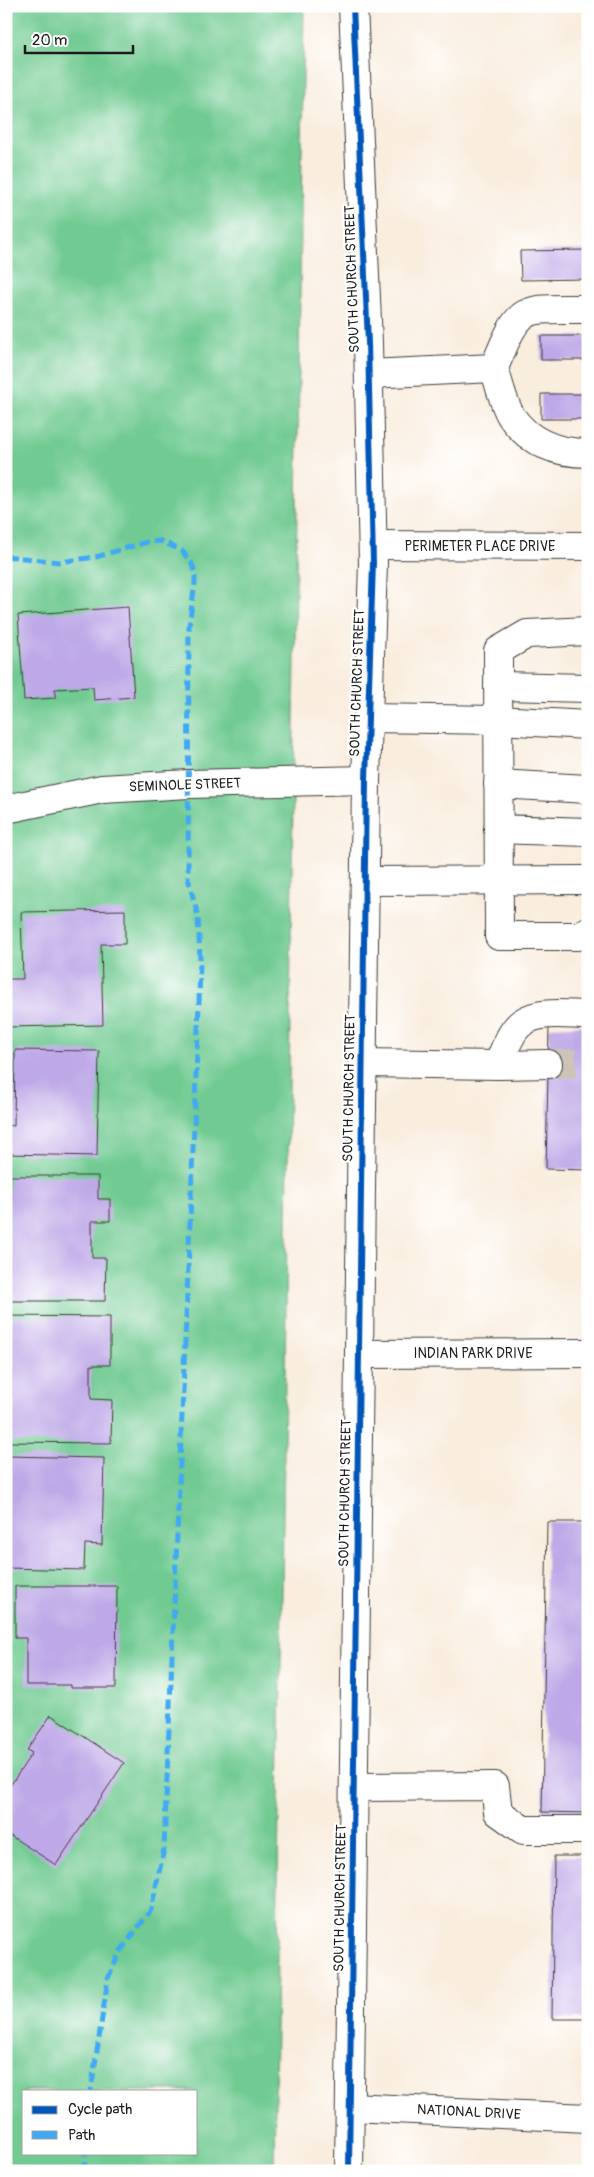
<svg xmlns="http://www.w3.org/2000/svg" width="594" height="2177" font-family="Pangolin,sans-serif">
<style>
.green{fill:#70ca91;stroke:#467356;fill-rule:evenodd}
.building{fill:#bea8e7}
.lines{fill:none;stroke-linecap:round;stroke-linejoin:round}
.minor-tunnel{stroke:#cdc3b7;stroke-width:28;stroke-dasharray:28 14;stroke-linecap:butt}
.minor-casing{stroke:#3d3b39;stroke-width:30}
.highway-casing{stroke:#3d3b39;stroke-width:30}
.minor{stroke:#fff;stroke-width:28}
.highway{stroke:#fff;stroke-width:28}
.quiet{stroke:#3fa9f5;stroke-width:5;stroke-dasharray:10 5;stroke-linecap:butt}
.cycleway-casing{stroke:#fff;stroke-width:9}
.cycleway{stroke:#0057b8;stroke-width:6}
.labels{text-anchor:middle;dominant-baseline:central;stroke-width:4.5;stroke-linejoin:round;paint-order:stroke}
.street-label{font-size:14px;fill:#1c1c1c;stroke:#fff}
</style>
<rect width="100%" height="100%" fill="#fff"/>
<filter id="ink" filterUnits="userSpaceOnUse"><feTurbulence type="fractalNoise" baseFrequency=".02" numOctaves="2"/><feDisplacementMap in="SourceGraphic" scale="10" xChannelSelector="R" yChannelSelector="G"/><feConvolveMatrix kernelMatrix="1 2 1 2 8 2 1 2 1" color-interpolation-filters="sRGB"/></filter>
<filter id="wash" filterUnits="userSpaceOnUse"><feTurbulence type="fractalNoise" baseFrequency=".0096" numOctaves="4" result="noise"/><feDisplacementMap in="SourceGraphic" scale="20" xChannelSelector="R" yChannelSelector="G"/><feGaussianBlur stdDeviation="1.12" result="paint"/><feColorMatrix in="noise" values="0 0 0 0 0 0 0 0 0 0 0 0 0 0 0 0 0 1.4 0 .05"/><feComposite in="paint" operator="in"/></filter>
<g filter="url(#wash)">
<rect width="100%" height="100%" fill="#f9edde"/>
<path class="green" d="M6,6H304L274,2171H6ZM24,2091H196V2153H24Z"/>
<g id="blocks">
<g class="building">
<polygon points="588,250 588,279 521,280 520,251"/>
<polygon points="541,336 588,336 588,419 541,419 541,394 586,394 586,360 541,360"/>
<polygon points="128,607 134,697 94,700 93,687 55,689 55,698 24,700 18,615"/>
<polygon points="125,910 125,944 101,944 103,1025 9,1027 8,979 23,979 21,912"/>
<polygon points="588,1025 588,1170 546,1169 549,1027"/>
<polygon points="15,1050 99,1051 97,1156 6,1154 6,1125 14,1126"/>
<polygon points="9,1176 98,1176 98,1199 110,1199 110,1221 92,1221 92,1258 106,1258 105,1301 6,1301 6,1258 9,1258"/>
<polygon points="6,1316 110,1317 110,1365 91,1365 91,1399 112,1400 111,1443 6,1442 6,1398 11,1398 11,1354 6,1354"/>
<polygon points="6,1456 104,1458 102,1545 85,1544 84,1570 6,1568"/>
<polygon points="547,1522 588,1522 588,1813 542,1812"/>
<polygon points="15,1586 117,1586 116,1688 71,1688 71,1685 26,1685 26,1638 15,1638"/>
<polygon points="51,1715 124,1763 56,1865 6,1833 6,1792 32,1753 27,1750"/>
<polygon points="554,1856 588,1856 588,2019 552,2019"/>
</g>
</g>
</g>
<g filter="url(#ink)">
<use href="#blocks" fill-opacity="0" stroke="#3d3b39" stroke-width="1"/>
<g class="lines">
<polyline class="minor-tunnel" points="548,1064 588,1063"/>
<g class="minor-casing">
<g id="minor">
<path d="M494,368C499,383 503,403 511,416C529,443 557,453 588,453"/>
<path d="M369,374L494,368C521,303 519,309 588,309"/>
<polyline points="373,545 588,546"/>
<polyline points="588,631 527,634 498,651 499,936 579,936 588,931"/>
<polyline points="498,686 588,688"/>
<polyline points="368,718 498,720 588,725"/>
<polyline points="498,784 588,789"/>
<polyline points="6,809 102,789 189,784 366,780"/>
<polyline points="498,829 588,832"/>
<polyline points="365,881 588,880"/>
<path d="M362,1063L498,1065C504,1052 510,1030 523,1022C541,1010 567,1015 588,1015"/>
<polyline points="498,1065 548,1064"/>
<polyline points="359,1354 588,1353"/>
<polyline points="354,1787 495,1786 498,1812 523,1830 588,1830"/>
<polyline points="350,2107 588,2118"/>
</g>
</g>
<g class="highway-casing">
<polyline id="highway" points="349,2171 366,780 373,563 368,343 353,6"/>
</g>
<use href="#minor" class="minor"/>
<use href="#highway" class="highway"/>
<g class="quiet">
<polyline points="6,556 59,562 96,557 147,542 161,541 182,551 191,562 195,572 195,583 189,626 188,878 198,916 200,958 199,1004 164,1849 151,1910 120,1952 108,1978 91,2091"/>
<polyline points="85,2171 85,2153"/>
</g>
<g class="cycleway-casing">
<polyline id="cycleway" points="349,2171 366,780 373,563 368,343 353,6"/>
</g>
<use href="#cycleway" class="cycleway"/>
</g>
</g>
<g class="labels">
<g class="street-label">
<text transform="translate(352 279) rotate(-92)">SOUTH CHURCH STREET</text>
<text x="480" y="546">PERIMETER PLACE DRIVE</text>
<text transform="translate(357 683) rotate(-88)">SOUTH CHURCH STREET</text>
<text transform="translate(185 785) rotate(-2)">SEMINOLE STREET</text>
<text transform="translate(349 1088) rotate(-89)">SOUTH CHURCH STREET</text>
<text x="473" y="1353">INDIAN PARK DRIVE</text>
<text transform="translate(345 1493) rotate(-89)">SOUTH CHURCH STREET</text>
<text transform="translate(340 1898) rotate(-89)">SOUTH CHURCH STREET</text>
<text transform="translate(469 2112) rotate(3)">NATIONAL DRIVE</text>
</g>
</g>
<rect width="594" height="2177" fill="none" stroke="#fff" stroke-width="25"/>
<rect x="22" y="2090" width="175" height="65" fill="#ffffff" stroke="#a4a4a4"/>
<rect x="32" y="2106" width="25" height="8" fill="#0057b8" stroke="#a4a4a4"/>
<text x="68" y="2114" font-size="15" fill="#1c1c1c">Cycle path</text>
<rect x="32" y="2131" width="25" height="8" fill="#3fa9f5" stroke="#a4a4a4"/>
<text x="68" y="2140" font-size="15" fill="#1c1c1c">Path</text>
<path d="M25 45v8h108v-8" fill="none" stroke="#1c1c1c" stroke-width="2.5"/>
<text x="32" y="45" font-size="15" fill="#1c1c1c" stroke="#ffffff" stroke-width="4" paint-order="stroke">20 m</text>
</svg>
